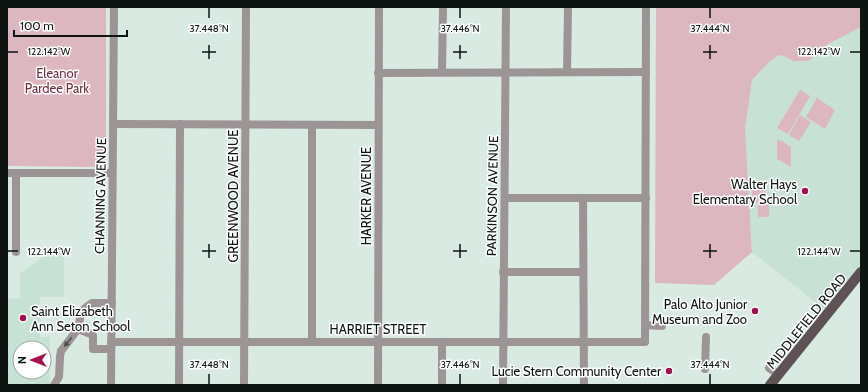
<svg xmlns="http://www.w3.org/2000/svg" width="868" height="392" font-family="Cabin,sans-serif">
<style>
.built{fill:#c7e1d5;fill-rule:evenodd}
.green{fill:#dcb7bf}
.lines{fill:none;stroke-linecap:round;stroke-linejoin:round}
.minor{stroke:#9c9495;stroke-width:8}
.major{stroke:#5f5255;stroke-width:10}
.oneway{fill:#4e4e4d}
.ticks{fill:none;stroke:#0e1412;stroke-width:1.5}
.poi-dot{fill:#a30f50;stroke:#fff;stroke-width:1.5}
.labels{text-anchor:middle;dominant-baseline:central;stroke-width:3;stroke-linejoin:round;paint-order:stroke}
.park-label{font-size:13px;fill:#713144;stroke:#fff}
.poi-label{font-size:13px;fill:#0e1412;stroke:#fff;text-anchor:end}
.street-label{font-size:13px;fill:#0e1412;stroke:#fff}
.ticks-label{font-size:10px;text-anchor:middle;fill:#0e1412;stroke:#fff;stroke-width:3;stroke-linejoin:round;paint-order:stroke}
</style>
<rect width="100%" height="100%" fill="#d8eae2"/>
<g class="built">
<polygon points="861,27 861,263 824,309 752,252 745,129 752,80 769,62 777,56 782,55 793,61 805,61 818,54 828,44"/>
<path d="M49,252H64V297H40V337H50V385H7V298L20,299V274ZM20,348H44V372H20Z"/>
</g>
<g class="green">
<path d="M7,7H106V154C106,162 103,166 96,167L7,166Z"/>
<polygon points="656,7 861,7 861,27 828,44 810,60 805,61 793,61 782,55 777,56 769,62 752,80 745,129 752,252 714,285 655,283"/>
<polygon points="800,90 810,96 788,134 777,128"/>
<polygon points="817,98 835,110 825,129 806,117"/>
<polygon points="800,115 811,122 799,141 789,135"/>
<polygon points="777,140 782,141 791,147 791,167 777,159"/>
<polygon points="751,185 765,185 766,203 769,204 769,217 758,217 758,203 753,203"/>
</g>
<g class="lines">
<g class="minor">
<polyline points="442,72 443,7"/>
<polyline points="567,72 568,7"/>
<polyline points="378,73 646,72"/>
<polyline points="113,124 378,125"/>
<polyline points="7,173 112,173"/>
<polyline points="505,198 646,198"/>
<polyline points="583,198 584,385"/>
<polyline points="16,252 16,173"/>
<polyline points="503,272 583,272"/>
<polyline points="645,325 662,326"/>
<polyline points="78,329 93,335 93,349 111,349"/>
<polyline points="312,341 312,125"/>
<polyline points="111,342 645,342 646,7"/>
<polyline points="769,368 779,375"/>
<polyline points="705,369 706,337"/>
<polyline points="54,385 59,377 60,357 61,351 78,329 81,314 84,309 92,303 112,303"/>
<polyline points="111,385 114,7"/>
<polyline points="179,385 180,124"/>
<polyline points="244,385 246,7"/>
<polyline points="378,385 379,7"/>
<polyline points="442,385 442,342"/>
<polyline points="503,385 506,7"/>
</g>
<polyline class="major" points="770,385 861,272"/>
</g>
<defs><path id="oneway-solid" d="M-6-.8H1V-3.2L6.5 0L1 3.2V.8H-6Z"/></defs>
<use class="oneway" href="#oneway-solid" transform="translate(68 342) rotate(128)"/>
<path class="ticks" d="M209,8V18M460,8V18M710,8V18M209,45V59M460,45V59M710,45V59M8,52H18M202,52H216M453,52H467M703,52H717M850,52H860M209,244V258M460,244V258M710,244V258M8,251H18M202,251H216M453,251H467M703,251H717M850,251H860M209,374V384M460,374V384M710,374V384"/>
<g class="poi-dot">
<circle cx="805" cy="191" r="4"/>
<circle cx="755" cy="311" r="4"/>
<circle cx="23" cy="318" r="4"/>
<circle cx="669" cy="371" r="4"/>
</g>
<g class="labels">
<g class="park-label">
<text x="57" y="73">Eleanor<tspan x="57" dy="15">Pardee Park</tspan></text>
</g>
<g class="poi-label">
<text x="797" y="184">Walter Hays<tspan x="797" dy="15">Elementary School</tspan></text>
<text x="747" y="304">Palo Alto Junior<tspan x="747" dy="15">Museum and Zoo</tspan></text>
<text x="31" y="311" text-anchor="start">Saint Elizabeth<tspan x="31" dy="15">Ann Seton School</tspan></text>
<text x="661" y="371">Lucie Stern Community Center</text>
</g>
<g class="street-label">
<text transform="translate(100 196) rotate(-89)">CHANNING AVENUE</text>
<text transform="translate(233 196) rotate(-90)">GREENWOOD AVENUE</text>
<text transform="translate(366 196) rotate(-90)">HARKER AVENUE</text>
<text transform="translate(492 196) rotate(-89)">PARKINSON AVENUE</text>
<text transform="translate(806 321) rotate(-51)">MIDDLEFIELD ROAD</text>
<text x="378" y="329">HARRIET STREET</text>
</g>
</g>
<g class="ticks-label">
<text x="209" y="32">37.448°N</text>
<text x="460" y="32">37.446°N</text>
<text x="710" y="32">37.444°N</text>
<text x="819" y="55">122.142°W</text>
<text x="49" y="55">122.142°W</text>
<text x="819" y="255">122.144°W</text>
<text x="49" y="255">122.144°W</text>
<text x="209" y="368">37.448°N</text>
<text x="460" y="368">37.446°N</text>
<text x="710" y="368">37.444°N</text>
</g>
<rect width="868" height="392" fill="none" stroke="#0e1412" stroke-width="16"/>
<g transform="translate(32 360) rotate(270)"><circle r="19" fill="#ffffff" stroke="#9fa1a0"/>
<path d="M0-3L7 15L0 10L-7 15Z" fill="#a30f50"/>
<text y="-6" font-size="11" font-weight="bold" text-anchor="middle" fill="#0e1412">N</text>
</g>
<path d="M14 30v6h113v-6" fill="none" stroke="#0e1412" stroke-width="2"/>
<text x="20" y="30" font-size="12" fill="#0e1412" stroke="#ffffff" stroke-width="3" paint-order="stroke">100 m</text>
</svg>
